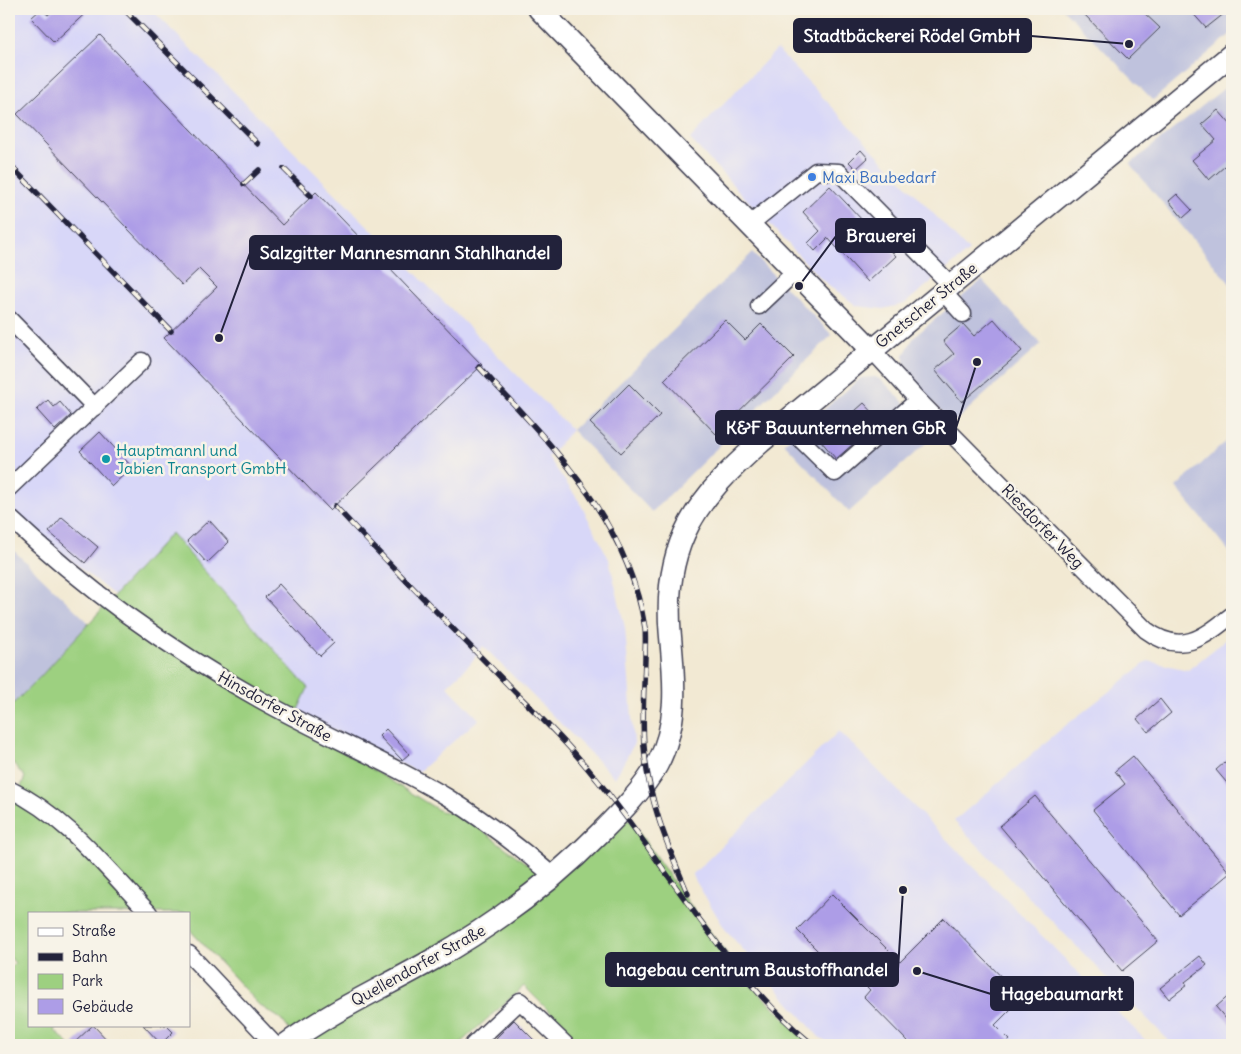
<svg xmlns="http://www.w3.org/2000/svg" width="1241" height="1054" font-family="Delius,sans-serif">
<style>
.built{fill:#d8d7f8}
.industrial{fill:#bfc2dd}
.green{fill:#9dd080;stroke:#60795e}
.building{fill:#ad9de7}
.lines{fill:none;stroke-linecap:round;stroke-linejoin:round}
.minor-casing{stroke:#414052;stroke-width:19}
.major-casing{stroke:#414052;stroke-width:24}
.minor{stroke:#fff;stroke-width:16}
.major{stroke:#fff;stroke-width:21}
.rail-casing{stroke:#22223b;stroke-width:5.5}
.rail{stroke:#f7f3e8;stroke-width:4;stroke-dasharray:11;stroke-linecap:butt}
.shop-dot{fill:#3f7fe0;stroke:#f7f3e8;stroke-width:2}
.culture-dot{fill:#0f9aa8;stroke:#f7f3e8;stroke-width:2}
.labels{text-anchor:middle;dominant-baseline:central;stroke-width:5;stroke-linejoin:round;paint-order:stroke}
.shop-label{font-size:16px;fill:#366cbe;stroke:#f7f3e8;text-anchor:start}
.street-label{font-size:16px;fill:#22223b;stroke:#f7f3e8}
.culture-label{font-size:16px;fill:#0d838f;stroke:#f7f3e8;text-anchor:start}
.leader{fill:none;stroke:#22223b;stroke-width:2}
.callout-dot{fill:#22223b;stroke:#f7f3e8;stroke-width:2}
.callout{fill:#22223b;stroke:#22223b;stroke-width:2}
.callout-label{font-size:18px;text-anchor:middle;font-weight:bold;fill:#fff}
</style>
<rect width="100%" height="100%" fill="#f7f3e8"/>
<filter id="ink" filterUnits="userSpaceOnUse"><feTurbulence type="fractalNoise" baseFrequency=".02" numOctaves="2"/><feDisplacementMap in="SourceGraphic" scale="10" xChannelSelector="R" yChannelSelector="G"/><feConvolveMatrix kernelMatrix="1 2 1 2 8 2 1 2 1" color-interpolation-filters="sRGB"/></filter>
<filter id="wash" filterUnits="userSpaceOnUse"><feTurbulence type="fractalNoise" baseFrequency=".0096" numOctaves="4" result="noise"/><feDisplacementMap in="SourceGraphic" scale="20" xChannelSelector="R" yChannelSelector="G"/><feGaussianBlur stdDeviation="1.12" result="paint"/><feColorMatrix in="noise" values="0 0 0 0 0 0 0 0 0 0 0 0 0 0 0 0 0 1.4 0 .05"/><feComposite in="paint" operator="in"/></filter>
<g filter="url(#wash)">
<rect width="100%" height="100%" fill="#f2e9d3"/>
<g class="built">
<polygon points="9,9 151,9 572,430 548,457 579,501 609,559 625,628 634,744 615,778 483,646 470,664 447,686 479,719 418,772 297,712 171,533 114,595 24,523 9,507"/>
<polygon points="777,49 969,251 904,304 883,309 857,306 822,280 690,139"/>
<polygon points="1232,635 1232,1045 1173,1045 954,821 1060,730 1148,661 1188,670"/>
<polygon points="839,731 1150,1045 833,1045 819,1037 725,929 692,875"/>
</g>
<g class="industrial">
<polygon points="1063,9 1232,9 1232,33 1153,100"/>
<polygon points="1232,82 1232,286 1130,164"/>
<polygon points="752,253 832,335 652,512 572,430"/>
<polygon points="982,280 1041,344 953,423 905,375 910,370 904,363 904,355 914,337"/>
<polygon points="875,377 883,381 935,435 849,512 784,443 861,378"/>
<polygon points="1232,436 1232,555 1176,487"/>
<polygon points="9,546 89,623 41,676 9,708"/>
</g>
<polygon class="green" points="171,533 308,688 297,712 339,749 440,811 462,815 539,873 621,821 630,820 695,912 750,984 812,1045 583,1045 524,986 458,1045 301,1045 281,1019 259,1005 189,929 189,913 29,913 29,1025 58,1025 54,1030 70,1045 9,1045 9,969 15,963 9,956 9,803 14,804 25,777 9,759 9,708 41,676"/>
<g id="blocks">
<g class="building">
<polygon points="41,9 48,15 55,9 90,9 54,42 31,18"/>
<polygon points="1079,9 1140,9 1160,28 1128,59"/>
<polygon points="1189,9 1230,9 1206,28"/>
<polygon points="100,35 282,225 316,192 482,365 330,510 164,338 217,287 199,269 182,285 17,114"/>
<polygon points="1218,110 1232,126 1232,160 1209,180 1192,160 1216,140 1202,124"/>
<polygon points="861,150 868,158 856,169 849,162"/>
<polygon points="830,186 896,256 868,282 828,238 815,251 808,243 820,231 803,212"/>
<polygon points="1177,194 1192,210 1183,218 1169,201"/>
<polygon points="994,319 1022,351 962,402 935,370 954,354 943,341 963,324 974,336"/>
<polygon points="725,320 745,340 761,324 794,357 716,434 664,380"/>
<polygon points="629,384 660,415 621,453 590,423"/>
<polygon points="48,400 54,407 60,402 71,415 55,430 37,410"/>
<polygon points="864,403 880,420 836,459 821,441"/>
<polygon points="100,432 132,467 112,486 80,451"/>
<polygon points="62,517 98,547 85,563 49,532"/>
<polygon points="209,520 229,542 207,563 187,541"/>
<polygon points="279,584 334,643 320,656 265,597"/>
<polygon points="1160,699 1171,713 1148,732 1137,719"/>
<polygon points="386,729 409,754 402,760 379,736"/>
<polygon points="1133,756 1230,873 1179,915 1093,810 1125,784 1115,771"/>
<polygon points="1232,756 1232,789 1216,770"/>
<polygon points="1035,796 1158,941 1122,971 1000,826"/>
<polygon points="832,894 900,962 944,918 1022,998 995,1025 1010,1040 1004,1045 911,1045 864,997 870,990 838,958 832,965 797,930"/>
<polygon points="1200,956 1207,965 1185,982 1187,985 1169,999 1160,988"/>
<polygon points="1232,993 1232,1026 1216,1007"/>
<polygon points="514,1020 539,1045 503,1045 496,1038"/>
<polygon points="93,1025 112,1045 72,1045"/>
<polygon points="143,1025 166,1025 173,1032 161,1044"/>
</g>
</g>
</g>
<g filter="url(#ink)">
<use href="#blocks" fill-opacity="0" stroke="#414052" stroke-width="1"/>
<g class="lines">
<g class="minor-casing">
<g id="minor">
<polyline points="750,224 816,171 839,172 951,285"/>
<polyline points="943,292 963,314"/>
<polyline points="759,306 796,271"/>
<polyline points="9,319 95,407"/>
<path d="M872,350L918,400L1146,630C1181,656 1203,638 1232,615"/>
<polyline points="784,423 835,473 918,400"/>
<polyline points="9,488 142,361"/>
<path d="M9,517C84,588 169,649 259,699C321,734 387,761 447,797C484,820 521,848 553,876"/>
<path d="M9,789C66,816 106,868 149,913"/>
<polyline points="189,954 275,1045"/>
<polyline points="473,1045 520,1001 566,1045"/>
</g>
</g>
<g class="major-casing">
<g id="major">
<polyline points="539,9 872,350"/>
<path d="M285,1045C331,1011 383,988 432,960C494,925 551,883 601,832C621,812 643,790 657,765C680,722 674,677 670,631C663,542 698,497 761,442L1232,54"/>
</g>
</g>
<use href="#minor" class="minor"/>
<use href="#major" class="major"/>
<g class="rail-casing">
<g id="rail">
<polyline points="124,9 258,144"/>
<polyline points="9,164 171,331"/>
<polyline points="284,169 311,196"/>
<polyline points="244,184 259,170"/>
<path d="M479,367C551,444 628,520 645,628C646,638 645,649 645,659C644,688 642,717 644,746C648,800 667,844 688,894"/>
<path d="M335,506C393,569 454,629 514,691C535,712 557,733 577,756C659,849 716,966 813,1045"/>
</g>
</g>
<use href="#rail" class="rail"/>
</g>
</g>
<circle class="shop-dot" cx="812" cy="177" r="5"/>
<circle class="culture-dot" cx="106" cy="459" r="5"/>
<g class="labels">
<g class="shop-label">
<text x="822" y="177">Maxi Baubedarf</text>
</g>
<g class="street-label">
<text transform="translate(926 305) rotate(-39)">Gnetscher Straße</text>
<text transform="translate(1043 526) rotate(46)">Riesdorfer Weg</text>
<text transform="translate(275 706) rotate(29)">Hinsdorfer Straße</text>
<text transform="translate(418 965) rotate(-29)">Quellendorfer Straße</text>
</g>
<g class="culture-label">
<text x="116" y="450">Hauptmannl und<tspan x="116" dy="18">Jabien Transport GmbH</tspan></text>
</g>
</g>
<path class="leader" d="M1129 44L1031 36M799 286L836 236M219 338L250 253M977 362L956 428M903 890L898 969M917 971L991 994"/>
<g class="callout-dot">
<circle cx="1129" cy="44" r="5"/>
<circle cx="799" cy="286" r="5"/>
<circle cx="219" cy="338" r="5"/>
<circle cx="977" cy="362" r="5"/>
<circle cx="903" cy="890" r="5"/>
<circle cx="917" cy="971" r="5"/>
</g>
<g class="callout">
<rect x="794" y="19" width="237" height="33" rx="5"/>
<rect x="836" y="219" width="89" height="33" rx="5"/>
<rect x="250" y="236" width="311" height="33" rx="5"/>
<rect x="716" y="411" width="240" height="33" rx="5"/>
<rect x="606" y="953" width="292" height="33" rx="5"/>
<rect x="991" y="977" width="142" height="33" rx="5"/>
</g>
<g class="callout-label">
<text x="912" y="42">Stadtbäckerei Rödel GmbH</text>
<text x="881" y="242">Brauerei</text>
<text x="405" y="259">Salzgitter Mannesmann Stahlhandel</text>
<text x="836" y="434">K&amp;F Bauunternehmen GbR</text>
<text x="752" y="976">hagebau centrum Baustoffhandel</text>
<text x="1062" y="1000">Hagebaumarkt</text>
</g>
<rect width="1241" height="1054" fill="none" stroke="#f7f3e8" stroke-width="30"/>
<rect x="28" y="912" width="162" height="115" fill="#f7f3e8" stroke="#a29fa3"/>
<rect x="38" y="928" width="25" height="8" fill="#ffffff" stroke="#a29fa3"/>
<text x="72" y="936" font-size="15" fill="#22223b">Straße</text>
<rect x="38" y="953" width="25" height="8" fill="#22223b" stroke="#a29fa3"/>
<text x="72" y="962" font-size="15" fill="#22223b">Bahn</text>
<rect x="38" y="974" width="25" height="15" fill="#9dd080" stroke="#a29fa3"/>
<text x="72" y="986" font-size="15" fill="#22223b">Park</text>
<rect x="38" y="999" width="25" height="15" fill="#ad9de7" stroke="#a29fa3"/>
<text x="72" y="1012" font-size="15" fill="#22223b">Gebäude</text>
</svg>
